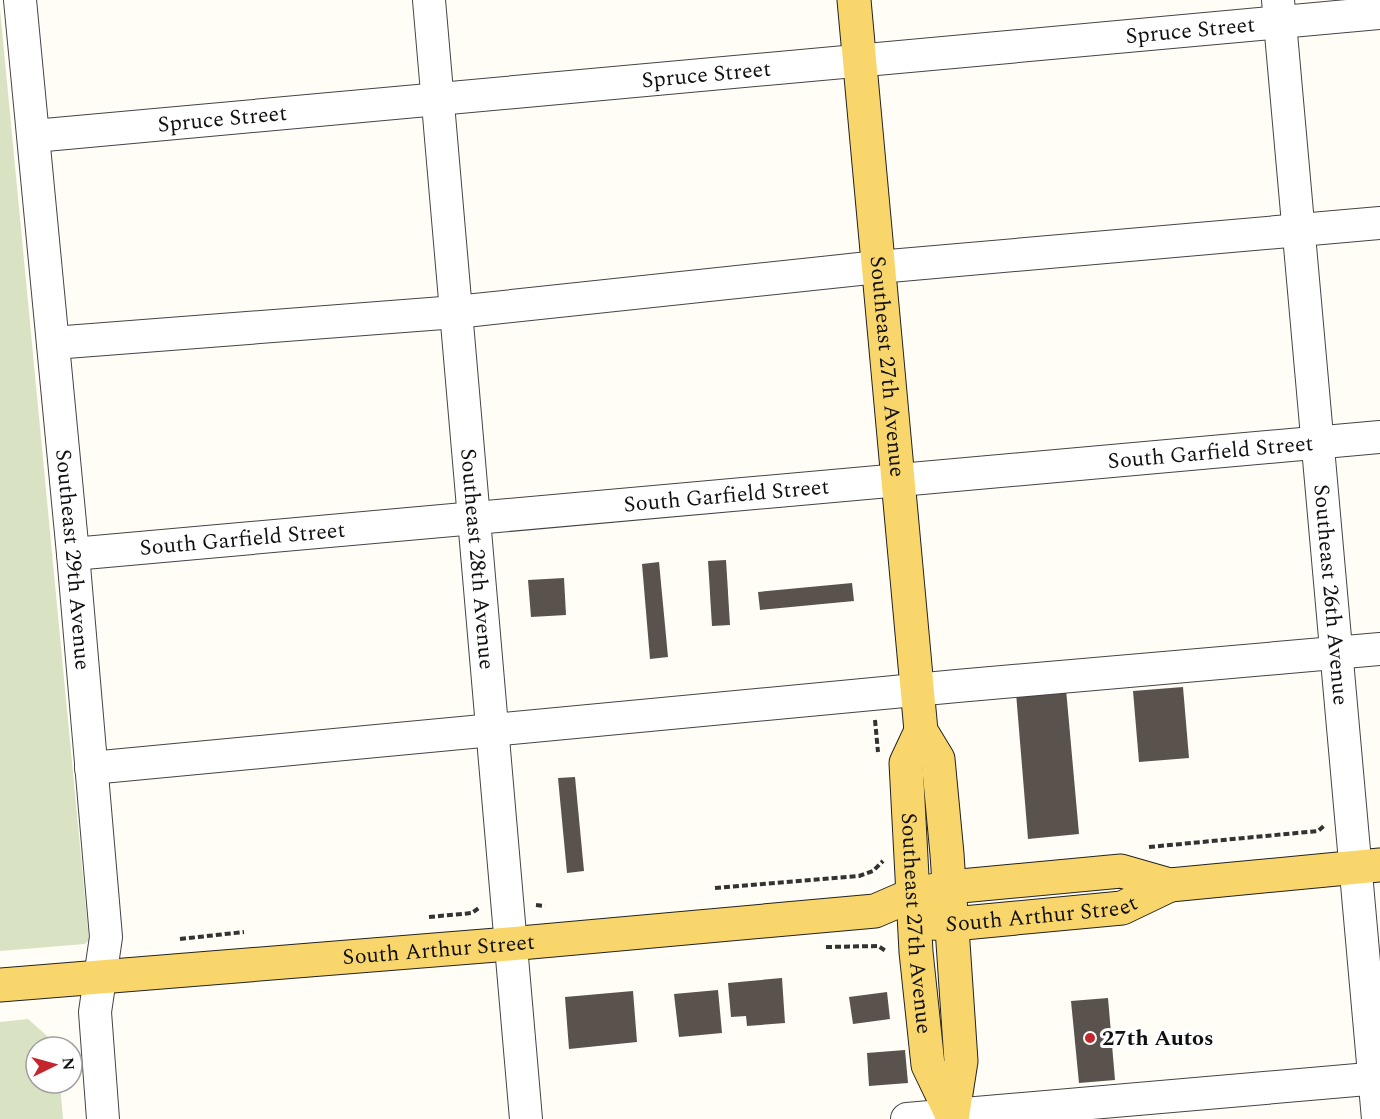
<svg xmlns="http://www.w3.org/2000/svg" width="1380" height="1119" font-family="Spectral,serif">
<style>
.cemetery{fill:#d9e3c4}
.building{fill:#5a524d}
.lines{fill:none;stroke-linecap:round;stroke-linejoin:round}
.minor-casing{stroke:#444;stroke-width:34}
.major-casing{stroke:#222;stroke-width:35}
.path{stroke:#333;stroke-width:4;stroke-dasharray:6 3;stroke-linecap:butt}
.minor{stroke:#fff;stroke-width:32}
.major{stroke:#f9d66b;stroke-width:33}
.poi-dot{fill:#c4262e;stroke:#fff;stroke-width:2}
.labels{text-anchor:middle;dominant-baseline:central;stroke-width:6;stroke-linejoin:round;paint-order:stroke}
.street-label{font-size:22px;fill:#111;stroke:#fff}
.poi-label{font-size:22px;font-weight:bold;fill:#111;stroke:#fff;text-anchor:start}
</style>
<rect width="100%" height="100%" fill="#fffdf5"/>
<g class="cemetery">
<polygon points="0,9 89,940 85,944 0,951"/>
<polygon points="28,1019 56,1044 57,1047 36,1047 36,1083 60,1083 63,1119 0,1119 0,1022"/>
</g>
<g class="building">
<polygon points="726,560 730,625 712,626 708,561"/>
<polygon points="659,562 668,657 650,659 642,564"/>
<polygon points="564,578 566,615 531,617 528,580"/>
<polygon points="852,583 854,601 760,610 758,592"/>
<polygon points="1183,687 1189,758 1139,762 1133,691"/>
<polygon points="1066,689 1079,834 1028,839 1016,693"/>
<polygon points="575,777 584,871 567,873 558,778"/>
<polygon points="782,978 785,1023 747,1026 746,1016 731,1017 728,983"/>
<polygon points="718,990 722,1033 679,1037 674,994"/>
<polygon points="633,991 637,1042 569,1049 565,997"/>
<polygon points="887,992 890,1019 853,1024 849,997"/>
<polygon points="1108,998 1115,1080 1079,1083 1071,1001"/>
<polygon points="905,1050 908,1083 869,1086 867,1053"/>
</g>
<g class="lines">
<g class="minor-casing">
<g id="minor">
<path id="s1" d="M20,0L73,554L106,937L95,1012L103,1119"/>
<path id="s2" d="M429,0L526,1119"/>
<path id="s3" d="M1278,0L1378,1119"/>
<path id="s4" d="M34,136L1380,13"/>
<polyline points="53,343 456,312 878,267 1380,223"/>
<path id="s5" d="M73,554L1380,437"/>
<polyline points="91,768 957,686 1380,649"/>
<polyline points="907,1119 1380,1078"/>
</g>
</g>
<g class="major-casing">
<g id="major">
<path id="s6" d="M854,0L921,731L938,759L947,854L961,1061L952,1119"/>
<path id="s7" d="M921,731L906,763L916,952L928,1065L952,1115"/>
<path id="s8" d="M930,923L953,924L1122,908L1170,885"/>
<path id="s9" d="M0,985L509,944L875,911L912,895L950,887L1121,871L1170,885L1380,865"/>
</g>
</g>
<g class="path">
<polyline points="875,720 878,752"/>
<polyline points="1149,847 1318,831 1325,825"/>
<polyline points="715,888 859,876 873,871 883,861"/>
<polyline points="536,905 545,906"/>
<polyline points="429,917 472,913 480,907"/>
<polyline points="180,939 244,932"/>
<polyline points="826,947 878,946 886,951"/>
</g>
<use href="#minor" class="minor"/>
<use href="#major" class="major"/>
</g>
<circle class="poi-dot" cx="1090" cy="1038" r="6"/>
<g class="labels">
<g class="street-label">
<text stroke="none"><textPath href="#s4" startOffset="1161">Spruce Street</textPath></text>
<text stroke="none"><textPath href="#s4" startOffset="675">Spruce Street</textPath></text>
<text stroke="none"><textPath href="#s4" startOffset="189">Spruce Street</textPath></text>
<text stroke="none"><textPath href="#s6" startOffset="368">Southeast 27th Avenue</textPath></text>
<text stroke="none"><textPath href="#s5" startOffset="1142">South Garfield Street</textPath></text>
<text stroke="none"><textPath href="#s5" startOffset="656">South Garfield Street</textPath></text>
<text stroke="none"><textPath href="#s5" startOffset="170">South Garfield Street</textPath></text>
<text stroke="none"><textPath href="#s1" startOffset="562">Southeast 29th Avenue</textPath></text>
<text stroke="none"><textPath href="#s2" startOffset="561">Southeast 28th Avenue</textPath></text>
<text stroke="none"><textPath href="#s3" startOffset="597">Southeast 26th Avenue</textPath></text>
<text stroke="none"><textPath href="#s8" startOffset="112">South Arthur Street</textPath></text>
<text stroke="none"><textPath href="#s7" startOffset="196">Southeast 27th Avenue</textPath></text>
<text stroke="none"><textPath href="#s9" startOffset="440">South Arthur Street</textPath></text>
</g>
<g class="poi-label">
<text x="1102" y="1038">27th Autos</text>
</g>
</g>
<g transform="translate(54 1065) rotate(85)"><circle r="28" fill="#ffffff" stroke="#a0a0a0" stroke-width="1.5"/>
<path d="M0-4.5L10 22L0 15L-10 22Z" fill="#c4262e"/>
<text y="-9" font-size="16" font-weight="bold" text-anchor="middle" fill="#111111">N</text>
</g>
</svg>
